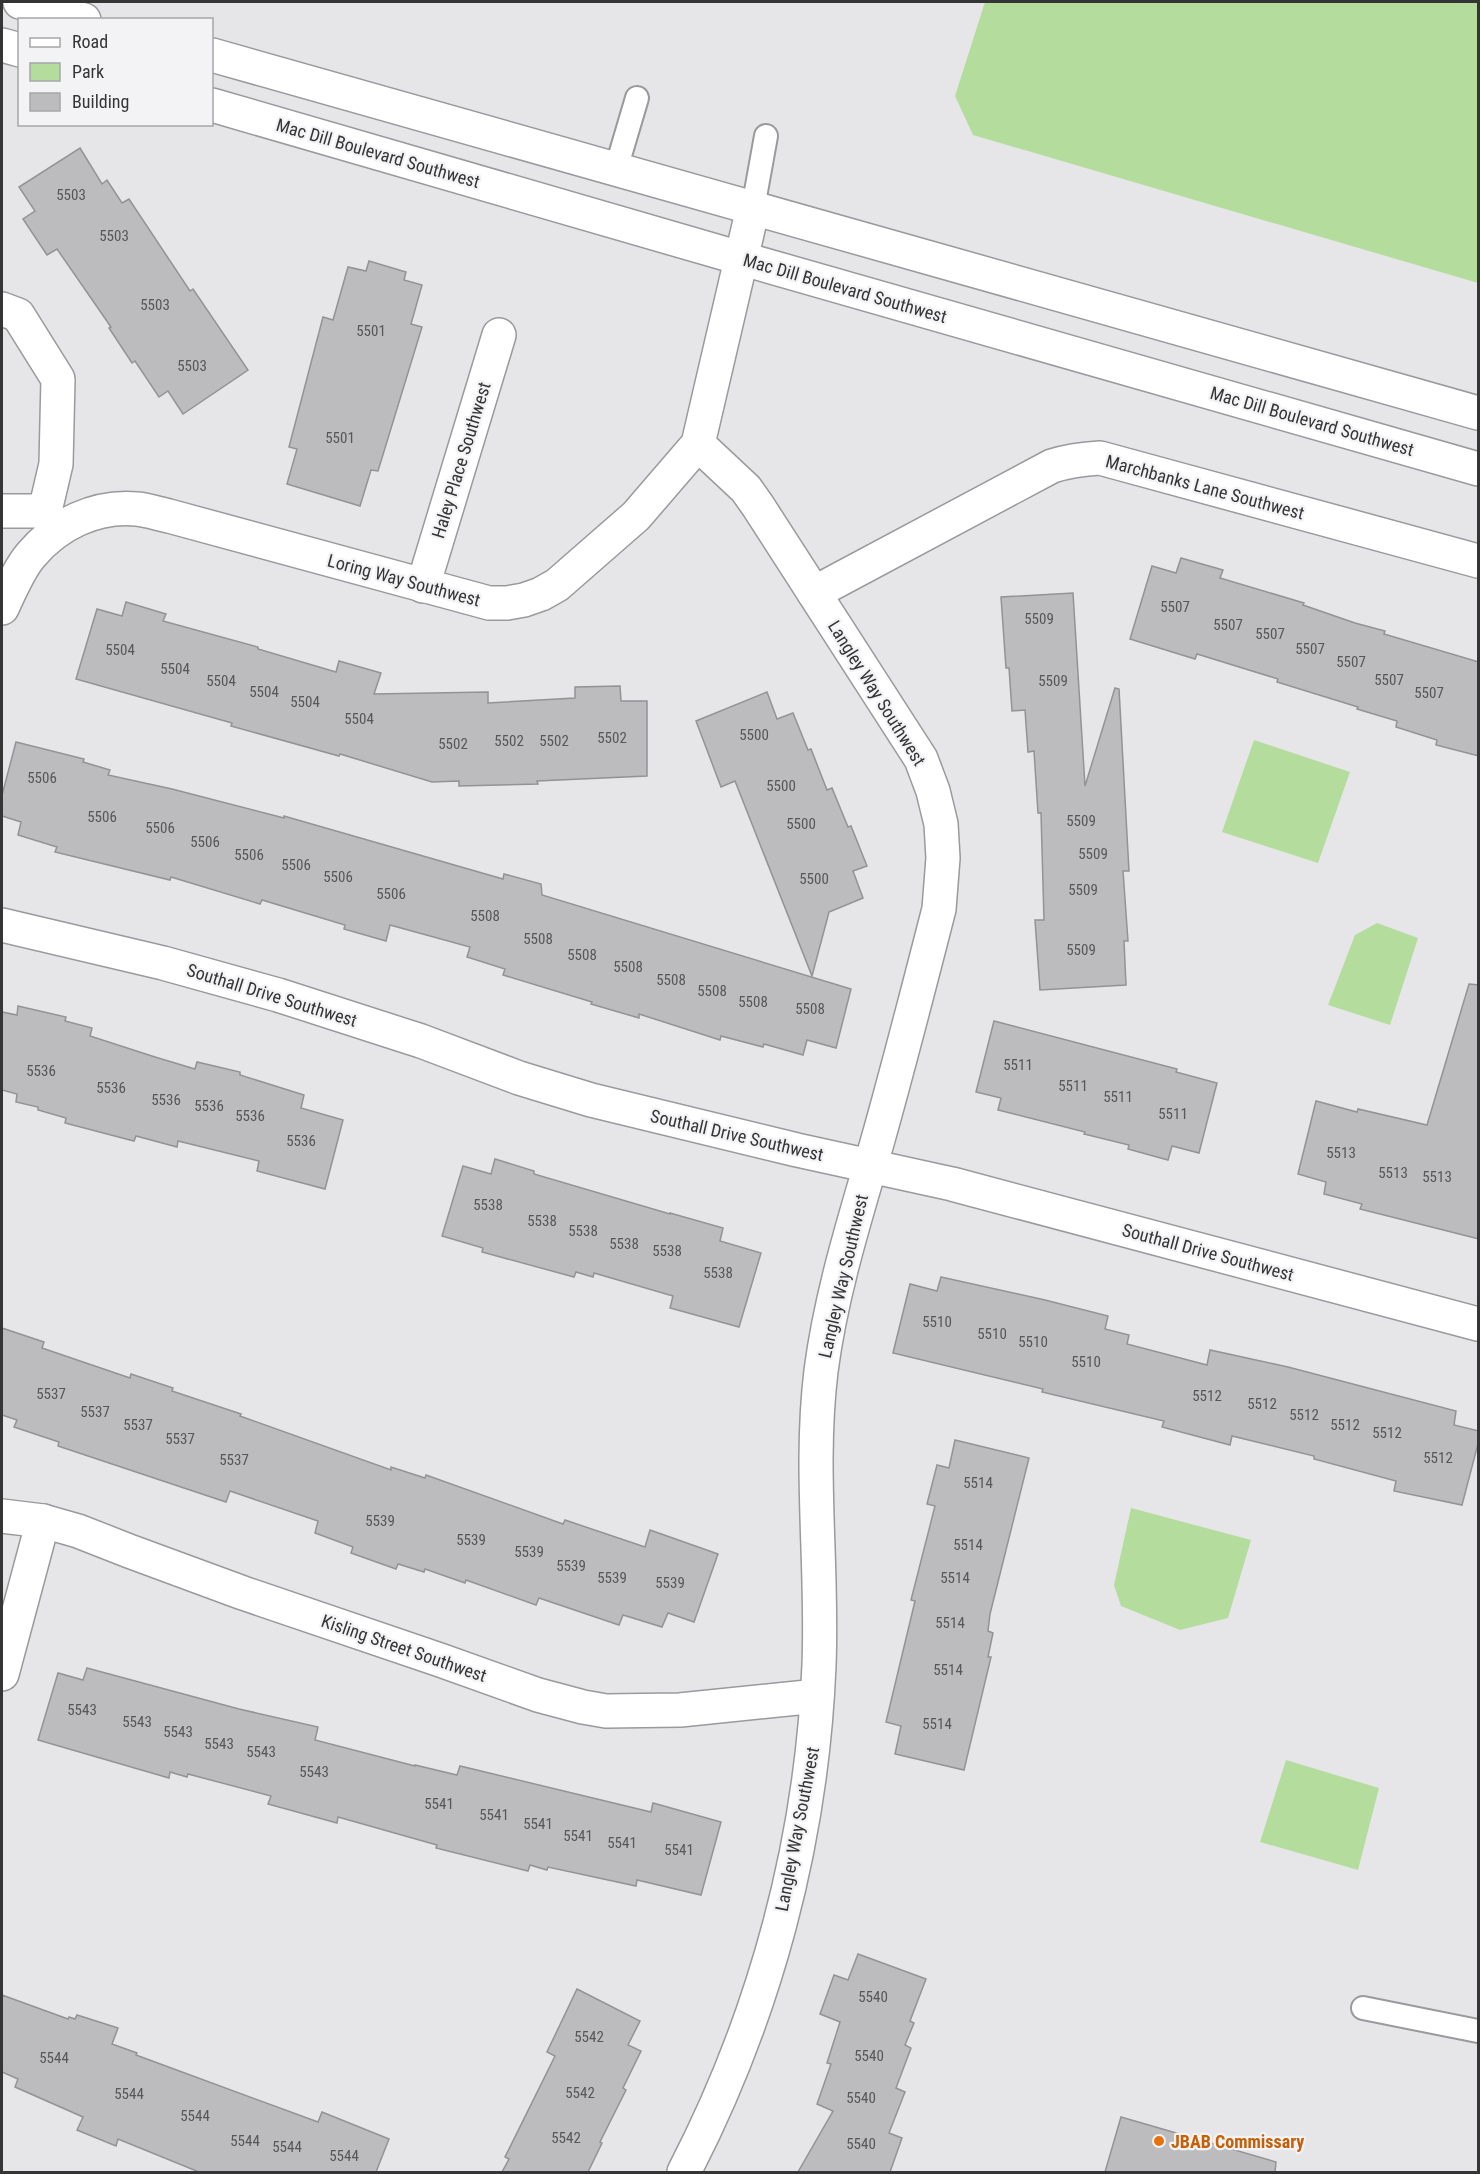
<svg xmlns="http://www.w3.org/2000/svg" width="1480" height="2174" font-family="'Roboto Condensed',sans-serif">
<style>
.green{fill:#b4dd9d}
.building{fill:#bcbbbe;stroke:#939396;stroke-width:1.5}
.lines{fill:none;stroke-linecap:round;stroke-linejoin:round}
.lane-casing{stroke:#9a9a9c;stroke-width:26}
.street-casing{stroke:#9a9a9c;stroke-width:36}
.lane{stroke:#fff;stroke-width:22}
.street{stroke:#fff;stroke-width:33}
.food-dot{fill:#e8710a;stroke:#f3f3f6;stroke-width:2}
.labels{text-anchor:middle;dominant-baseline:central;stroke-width:4.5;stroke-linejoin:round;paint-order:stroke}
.number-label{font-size:15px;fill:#575658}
.street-label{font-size:18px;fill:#353536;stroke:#f3f3f6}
.food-label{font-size:18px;font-weight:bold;fill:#c56008;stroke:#f3f3f6;text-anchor:start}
</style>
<rect width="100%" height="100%" fill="#e6e6e9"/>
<g class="green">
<polygon points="985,2 1478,2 1478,283 973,135 955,96"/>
<polygon points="1254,740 1350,772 1318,863 1222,832"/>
<polygon points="1377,923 1418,938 1390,1025 1328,1005 1355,935"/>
<polygon points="1131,1508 1251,1540 1228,1618 1180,1630 1121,1606 1114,1585"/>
<polygon points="1286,1760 1379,1788 1358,1870 1260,1842"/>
</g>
<g class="building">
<polygon points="80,148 102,184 107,180 122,203 129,199 190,291 193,289 248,370 183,414 168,391 159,397 135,361 132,363 109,328 111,327 57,249 47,255 23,219 35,211 19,187"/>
<polygon points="369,261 406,272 404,280 422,285 411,324 422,327 378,471 371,470 360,506 287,484 297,449 289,447 323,317 333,320 348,267 366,271"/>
<polygon points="1181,558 1223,570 1220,578 1304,603 1303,605 1355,623 1385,631 1384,634 1479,662 1479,756 1436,745 1437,740 1396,727 1397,721 1357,709 1358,707 1277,682 1278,679 1197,654 1195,659 1130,639 1152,566 1176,573"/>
<polygon points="1073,593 1085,786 1115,688 1119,689 1129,871 1123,871 1128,941 1124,941 1126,985 1040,990 1035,920 1044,920 1041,813 1038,813 1034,751 1028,752 1025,710 1012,711 1009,668 1006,668 1001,597"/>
<polygon points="126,602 166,614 163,621 258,647 258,649 336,672 339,661 381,673 374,694 488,692 488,703 575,698 575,687 620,686 621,701 647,701 647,776 537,781 538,784 459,786 459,781 432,782 340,754 339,756 231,726 232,723 76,679 97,609 122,616"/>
<polygon points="767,692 777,719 793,713 808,750 811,749 827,790 832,788 848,827 851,826 867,866 853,871 863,898 829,912 812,976 735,781 721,787 696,721"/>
<polygon points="16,742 84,759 83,762 110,770 108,775 172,789 284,818 284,816 503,879 504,874 541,884 542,895 851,989 836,1048 807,1040 803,1055 764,1044 763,1047 721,1036 720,1040 639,1014 639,1018 591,1004 592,1002 503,975 505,969 467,957 470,947 390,925 386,941 344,929 345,925 262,900 260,904 171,877 170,880 55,852 57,847 18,835 21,822 2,816 2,795"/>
<polygon points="1469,984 1479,985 1479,1239 1360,1209 1362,1204 1324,1194 1326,1182 1298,1174 1316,1101 1357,1112 1358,1109 1427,1125"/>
<polygon points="18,1006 66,1017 65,1021 92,1028 90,1036 155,1057 195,1069 197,1062 240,1072 240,1075 304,1095 301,1108 343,1120 325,1189 257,1171 259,1161 178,1141 177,1147 136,1136 134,1141 65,1123 66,1118 38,1110 38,1107 16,1102 17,1094 2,1090 2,1012 17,1015"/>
<polygon points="994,1021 1177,1069 1176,1072 1217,1083 1199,1153 1172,1146 1168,1160 1128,1149 1129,1145 1084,1134 1085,1132 998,1110 1001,1098 976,1092"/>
<polygon points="495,1159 534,1171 534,1174 670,1214 670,1213 723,1228 720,1241 761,1253 739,1327 670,1308 673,1296 594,1273 593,1277 576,1272 574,1277 482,1252 483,1248 442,1236 463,1166 491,1174"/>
<polygon points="941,1277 1045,1300 1108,1316 1105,1329 1129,1335 1127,1344 1207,1365 1210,1350 1288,1367 1456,1411 1454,1425 1479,1431 1479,1440 1462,1505 1394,1491 1396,1481 1314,1459 1314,1456 1232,1436 1230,1445 1162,1427 1164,1421 1042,1392 1043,1389 893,1353 910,1284 937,1291"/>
<polygon points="2,1328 44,1342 42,1348 130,1378 131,1374 173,1388 172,1391 241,1414 240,1416 391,1470 391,1467 425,1478 426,1475 563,1524 565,1520 645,1547 650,1530 718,1554 694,1622 668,1613 662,1627 623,1615 619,1625 539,1598 536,1605 466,1580 465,1583 425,1569 424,1572 398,1564 396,1569 351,1553 353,1547 315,1533 318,1521 230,1491 226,1502 58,1446 59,1442 14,1427 17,1420 2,1415"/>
<polygon points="955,1440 1029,1458 990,1614 988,1631 993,1633 988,1657 991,1657 964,1770 895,1754 901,1726 886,1722 915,1601 911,1600 935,1506 927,1504 937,1465 949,1468"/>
<polygon points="87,1668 239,1709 318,1727 315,1740 415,1766 415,1765 457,1775 460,1766 651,1812 653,1803 721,1822 701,1895 637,1880 636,1886 548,1867 547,1870 530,1865 528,1871 436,1848 437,1845 338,1817 337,1823 268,1804 271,1796 188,1774 187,1777 170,1772 169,1778 38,1740 58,1673 83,1680"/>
<polygon points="858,1954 926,1979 910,2021 914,2023 905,2045 911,2048 896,2088 905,2092 889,2133 902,2138 890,2172 798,2172 833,2111 817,2104 831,2064 827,2063 840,2022 820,2014 834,1975 848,1980"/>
<polygon points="577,1989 640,2021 628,2045 641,2051 623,2088 626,2090 600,2142 602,2143 588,2172 502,2172 509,2159 505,2157 555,2056 547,2052"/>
<polygon points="2,1995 68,2019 69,2017 75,2019 77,2015 118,2028 112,2044 137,2053 136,2055 318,2122 322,2112 389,2139 376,2172 199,2172 118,2139 116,2146 77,2130 83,2117 15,2087 18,2079 2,2072"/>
<polygon points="1121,2117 1276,2162 1275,2172 1105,2172"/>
</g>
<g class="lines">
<g class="lane-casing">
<g id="lane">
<polyline points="616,169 637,98"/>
<polyline points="753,208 766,136"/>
<polyline points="1363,2008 1478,2031"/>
</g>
</g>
<g class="street-casing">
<g id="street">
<polyline points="20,2 84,20"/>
<polyline points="2,45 20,50"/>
<polyline points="212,55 1478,413"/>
<polyline points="212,105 740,258 1478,469"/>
<polyline points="2,309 18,315 58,379 56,464 45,511 55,531"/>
<polyline points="2,511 45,511"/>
<polyline points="423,586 499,335"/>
<path d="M814,593L1052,466C1068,461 1083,459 1100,458L1478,561"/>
<path d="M2,608C10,591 19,569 31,555C57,524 96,505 137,509C148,510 159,514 169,516L489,603H507L524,600L541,594L557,585L636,516L698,444L753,208"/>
<polyline points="2,925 163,963 278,995 421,1041 519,1078 591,1100 797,1150 952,1184 1478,1324"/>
<polyline points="2,1516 43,1521 78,1531 129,1551 243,1593 440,1660 538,1695 583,1707 606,1711 680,1710 817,1696"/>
<polyline points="2,1674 43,1521"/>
<path d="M684,2172C765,2016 812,1841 819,1665C823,1567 809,1469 821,1371C831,1294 855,1218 877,1143C899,1065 919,987 939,909L943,858L941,824L933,791L921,759L758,506L746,489L698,444"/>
</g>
</g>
<use href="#lane" class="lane"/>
<use href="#street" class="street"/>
</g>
<circle class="food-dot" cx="1159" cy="2141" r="6"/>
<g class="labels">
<g class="number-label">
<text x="71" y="195">5503</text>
<text x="114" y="236">5503</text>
<text x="155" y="305">5503</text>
<text x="371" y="331">5501</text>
<text x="192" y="366">5503</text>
<text x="340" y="438">5501</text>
<text x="1175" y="607">5507</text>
<text x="1039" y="619">5509</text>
<text x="1228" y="625">5507</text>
<text x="1270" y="634">5507</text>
<text x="1310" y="649">5507</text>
<text x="120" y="650">5504</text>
<text x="1351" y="662">5507</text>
<text x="175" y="669">5504</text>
<text x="1389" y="680">5507</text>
<text x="221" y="681">5504</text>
<text x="1053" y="681">5509</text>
<text x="264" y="692">5504</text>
<text x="1429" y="693">5507</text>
<text x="305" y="702">5504</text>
<text x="359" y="719">5504</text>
<text x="754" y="735">5500</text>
<text x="612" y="738">5502</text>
<text x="509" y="741">5502</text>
<text x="554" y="741">5502</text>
<text x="453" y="744">5502</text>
<text x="42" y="778">5506</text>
<text x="781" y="786">5500</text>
<text x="102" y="817">5506</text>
<text x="1081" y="821">5509</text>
<text x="801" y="824">5500</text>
<text x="160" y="828">5506</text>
<text x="205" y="842">5506</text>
<text x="1093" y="854">5509</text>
<text x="249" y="855">5506</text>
<text x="296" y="865">5506</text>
<text x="338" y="877">5506</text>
<text x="814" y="879">5500</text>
<text x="1083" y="890">5509</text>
<text x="391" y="894">5506</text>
<text x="485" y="916">5508</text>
<text x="538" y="939">5508</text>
<text x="1081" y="950">5509</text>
<text x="582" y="955">5508</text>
<text x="628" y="967">5508</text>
<text x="671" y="980">5508</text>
<text x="712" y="991">5508</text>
<text x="753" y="1002">5508</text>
<text x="810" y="1009">5508</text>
<text x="1018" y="1065">5511</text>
<text x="41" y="1071">5536</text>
<text x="1073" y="1086">5511</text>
<text x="111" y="1088">5536</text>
<text x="1118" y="1097">5511</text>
<text x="166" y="1100">5536</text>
<text x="209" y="1106">5536</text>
<text x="1173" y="1114">5511</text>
<text x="250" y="1116">5536</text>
<text x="301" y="1141">5536</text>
<text x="1341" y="1153">5513</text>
<text x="1393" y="1173">5513</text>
<text x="1437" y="1177">5513</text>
<text x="488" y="1205">5538</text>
<text x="542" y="1221">5538</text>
<text x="583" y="1231">5538</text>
<text x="624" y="1244">5538</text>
<text x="667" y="1251">5538</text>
<text x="718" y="1273">5538</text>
<text x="937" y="1322">5510</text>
<text x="992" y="1334">5510</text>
<text x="1033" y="1342">5510</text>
<text x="1086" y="1362">5510</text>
<text x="51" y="1394">5537</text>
<text x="1207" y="1396">5512</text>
<text x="1262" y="1404">5512</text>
<text x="95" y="1412">5537</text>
<text x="1304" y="1415">5512</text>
<text x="138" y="1425">5537</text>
<text x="1345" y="1425">5512</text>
<text x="1387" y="1433">5512</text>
<text x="180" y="1439">5537</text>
<text x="1438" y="1458">5512</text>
<text x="234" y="1460">5537</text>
<text x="978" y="1483">5514</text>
<text x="380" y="1521">5539</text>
<text x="471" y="1540">5539</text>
<text x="968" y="1545">5514</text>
<text x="529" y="1552">5539</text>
<text x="571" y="1566">5539</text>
<text x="612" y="1578">5539</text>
<text x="955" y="1578">5514</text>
<text x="670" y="1583">5539</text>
<text x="950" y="1623">5514</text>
<text x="948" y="1670">5514</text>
<text x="82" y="1710">5543</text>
<text x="137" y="1722">5543</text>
<text x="937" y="1724">5514</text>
<text x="178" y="1732">5543</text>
<text x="219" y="1744">5543</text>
<text x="261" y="1752">5543</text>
<text x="314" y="1772">5543</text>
<text x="439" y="1804">5541</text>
<text x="494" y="1815">5541</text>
<text x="538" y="1824">5541</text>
<text x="578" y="1836">5541</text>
<text x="622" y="1843">5541</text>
<text x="679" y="1850">5541</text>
<text x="873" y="1997">5540</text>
<text x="589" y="2037">5542</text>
<text x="869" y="2056">5540</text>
<text x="54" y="2058">5544</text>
<text x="580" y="2093">5542</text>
<text x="129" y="2094">5544</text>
<text x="861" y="2098">5540</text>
<text x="195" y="2116">5544</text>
<text x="566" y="2138">5542</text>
<text x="245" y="2141">5544</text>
<text x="861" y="2144">5540</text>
<text x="287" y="2147">5544</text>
<text x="344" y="2156">5544</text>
</g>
<g class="street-label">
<text transform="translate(378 153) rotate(16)">Mac Dill Boulevard Southwest</text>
<text transform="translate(845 288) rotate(16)">Mac Dill Boulevard Southwest</text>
<text transform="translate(1312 421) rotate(16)">Mac Dill Boulevard Southwest</text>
<text transform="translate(461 460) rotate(-73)">Haley Place Southwest</text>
<text transform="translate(1205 487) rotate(15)">Marchbanks Lane Southwest</text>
<text transform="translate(404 580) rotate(15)">Loring Way Southwest</text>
<text transform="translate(877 693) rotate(58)">Langley Way Southwest</text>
<text transform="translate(272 995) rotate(17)">Southall Drive Southwest</text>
<text transform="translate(737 1135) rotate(13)">Southall Drive Southwest</text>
<text transform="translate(1208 1252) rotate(15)">Southall Drive Southwest</text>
<text transform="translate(843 1276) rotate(-77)">Langley Way Southwest</text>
<text transform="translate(404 1648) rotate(19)">Kisling Street Southwest</text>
<text transform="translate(797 1829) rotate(-79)">Langley Way Southwest</text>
</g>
<g class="food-label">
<text x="1171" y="2141">JBAB Commissary</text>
</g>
</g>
<rect width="1480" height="2174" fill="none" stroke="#353536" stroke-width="6"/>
<rect x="18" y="18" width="195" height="108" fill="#f3f3f6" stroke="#a7a7a9" stroke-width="1.5"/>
<rect x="30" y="38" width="30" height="9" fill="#ffffff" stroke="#a7a7a9" stroke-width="1.5"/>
<text x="72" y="48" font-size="18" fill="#353536">Road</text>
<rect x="30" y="63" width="30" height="18" fill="#b4dd9d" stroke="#a7a7a9" stroke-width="1.5"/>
<text x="72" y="78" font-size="18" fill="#353536">Park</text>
<rect x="30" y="93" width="30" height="18" fill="#bcbbbe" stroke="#a7a7a9" stroke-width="1.5"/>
<text x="72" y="108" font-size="18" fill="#353536">Building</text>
</svg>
